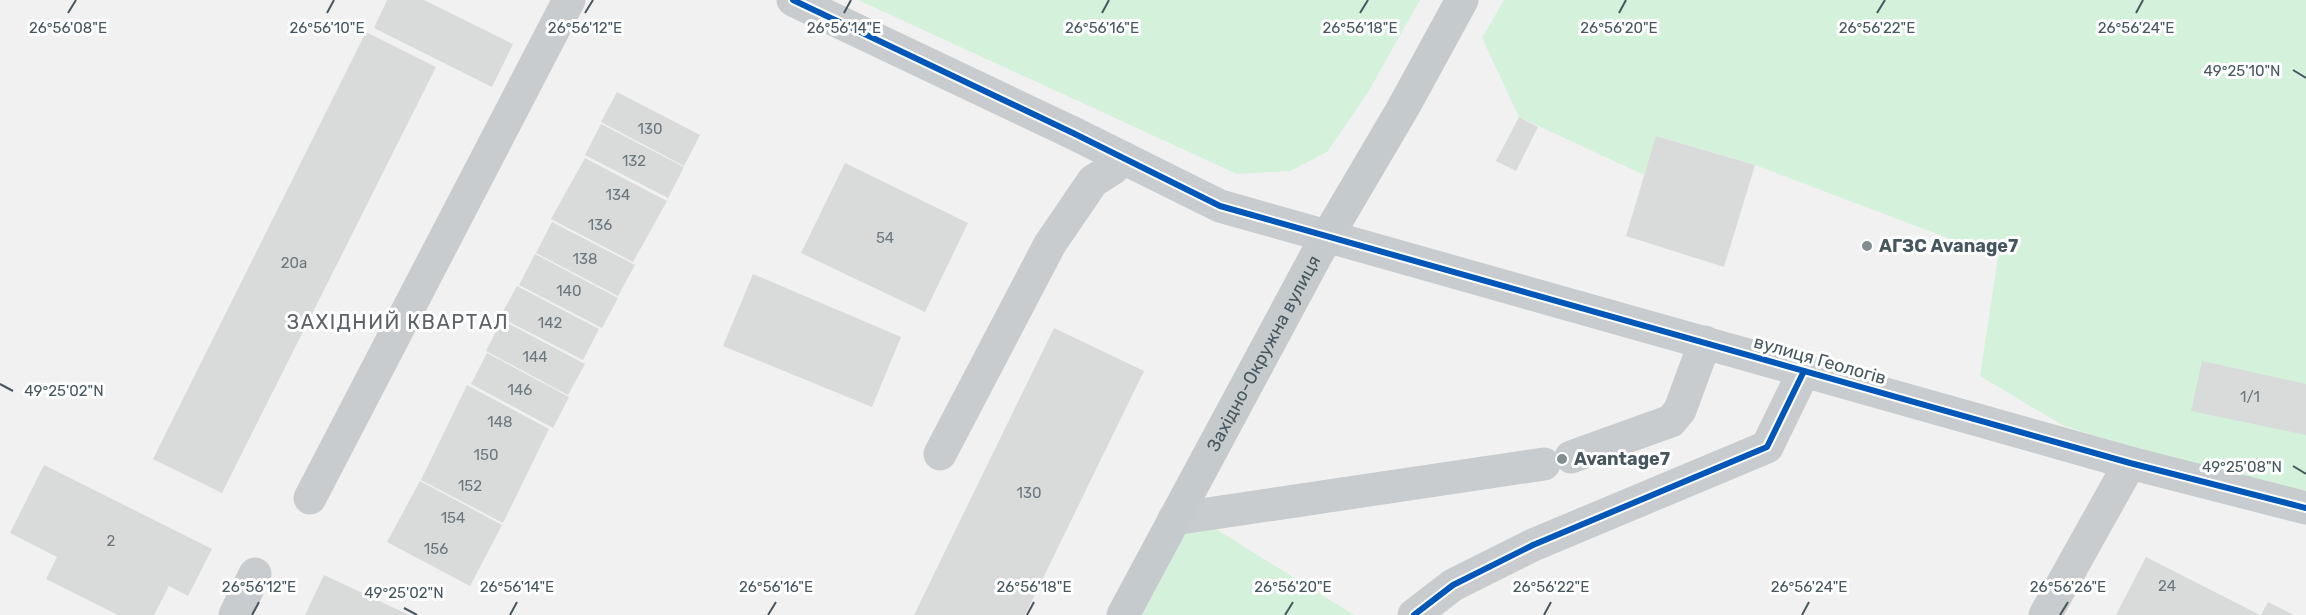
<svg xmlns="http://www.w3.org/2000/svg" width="2306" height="615" font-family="Rubik,sans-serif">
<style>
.green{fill:#d4f2db}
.building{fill:#d9dada}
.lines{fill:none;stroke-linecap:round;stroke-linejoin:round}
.minor{stroke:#c8ccce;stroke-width:33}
.major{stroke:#c5cacd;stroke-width:33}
.cycleway-casing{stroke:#fff;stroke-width:10}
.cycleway{stroke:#0057b8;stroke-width:6}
.ticks{fill:none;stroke:#46575f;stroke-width:2}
.poi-dot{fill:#828d92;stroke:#fff;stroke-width:2}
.labels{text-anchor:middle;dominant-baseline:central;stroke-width:6;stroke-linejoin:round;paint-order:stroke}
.number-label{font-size:15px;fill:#6c787e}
.poi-label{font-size:18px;font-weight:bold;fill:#46575f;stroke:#fff;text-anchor:start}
.street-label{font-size:18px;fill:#46575f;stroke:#fff}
.neighbourhood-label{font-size:20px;letter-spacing:1.5px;fill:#5c6266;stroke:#fff}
.ticks-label{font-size:15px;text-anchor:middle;fill:#46575f;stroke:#fff;stroke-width:6;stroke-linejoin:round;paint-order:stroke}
</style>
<rect width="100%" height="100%" fill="#f2f1f1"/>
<g class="green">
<polygon points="858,0 1420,0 1367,94 1327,152 1290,171 1237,174"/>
<polygon points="1504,0 2306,0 2306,492 2134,448 2064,426 1980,376 1998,257 1755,165 1657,136 1644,175 1519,117 1482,38"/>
<polygon points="1195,516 1354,615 1142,615"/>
</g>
<g class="building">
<polygon points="387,0 424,0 513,44 492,87 374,28"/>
<polygon points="366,32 436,67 222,493 153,459"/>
<polygon points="617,92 700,135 684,166 601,122"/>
<polygon points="1519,117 1538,127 1516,171 1496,161"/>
<polygon points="601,124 684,167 668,198 585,155"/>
<polygon points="1656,136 1755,165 1724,267 1626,236"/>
<polygon points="585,158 667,201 633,262 551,219"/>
<polygon points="845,163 968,223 925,312 801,253"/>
<polygon points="552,222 635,265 618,296 536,253"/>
<polygon points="535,254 618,298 602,328 519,285"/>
<polygon points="753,274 901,337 872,407 723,346"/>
<polygon points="517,286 599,329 583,360 500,317"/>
<polygon points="502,320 585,364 568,395 486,351"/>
<polygon points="1054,328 1144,371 1025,615 914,615"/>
<polygon points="487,353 569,397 553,428 471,384"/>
<polygon points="2202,361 2306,384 2306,435 2191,411"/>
<polygon points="467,385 549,429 503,523 421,480"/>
<polygon points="44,465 212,549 188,596 169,586 154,615 118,615 46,579 57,557 10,533"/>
<polygon points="420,481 502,525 470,586 387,542"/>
<polygon points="2146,557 2260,615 2116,615"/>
<polygon points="324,575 409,615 305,615"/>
<polygon points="2268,602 2294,615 2261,615"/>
</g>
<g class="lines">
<g class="minor">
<polyline points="793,0 1073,133 1220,206 2130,463 2306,508"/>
<polyline points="940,454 1050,244 1093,181 1112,169 1124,158"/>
<polyline points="1571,457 1671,421 1680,410 1705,342"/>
<polyline points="310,498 569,0"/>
<polyline points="1174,519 1544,464"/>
<polyline points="235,615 255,574"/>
<polyline points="1414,615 1453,585 1533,545 1767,447 1804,371"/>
<polyline points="2045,615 2130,463"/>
</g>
<path class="major" id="s1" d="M1123,615L1317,254L1403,108L1462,0"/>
<g class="cycleway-casing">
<g id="cycleway">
<polyline points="793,0 1073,133 1220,206 2130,463 2306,508"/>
<polyline points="1414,615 1453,585 1533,545 1767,447 1804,371"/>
</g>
</g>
<use href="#cycleway" class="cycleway"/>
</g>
<path class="ticks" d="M68,13L76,0M327,13L334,0M585,13L593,0M844,13L851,0M1102,13L1109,0M1360,13L1368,0M1619,13L1626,0M1877,13L1885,0M2136,13L2143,0M2293,70L2306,78M0,384L13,391M2293,466L2306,474M404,608L417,615M252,615L259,602M510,615L517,602M768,615L776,602M1027,615L1034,602M1285,615L1293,602M1544,615L1551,602M1802,615L1809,602M2060,615L2068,602"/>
<g class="poi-dot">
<circle cx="1867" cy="246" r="6"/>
<circle cx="1562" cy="459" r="6"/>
</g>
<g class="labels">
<g class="number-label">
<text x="650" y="129">130</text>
<text x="634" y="161">132</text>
<text x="618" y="195">134</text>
<text x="600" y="225">136</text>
<text x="885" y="238">54</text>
<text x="585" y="259">138</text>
<text x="294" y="263">20а</text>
<text x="569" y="291">140</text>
<text x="550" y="323">142</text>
<text x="535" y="357">144</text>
<text x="520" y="390">146</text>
<text x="2250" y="397">1/1</text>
<text x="500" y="422">148</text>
<text x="486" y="455">150</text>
<text x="470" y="486">152</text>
<text x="1029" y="493">130</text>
<text x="453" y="518">154</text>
<text x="111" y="541">2</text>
<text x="436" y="549">156</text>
<text x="2167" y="586">24</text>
</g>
<g class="poi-label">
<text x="1879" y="246">АГЗС Avanage7</text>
<text x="1574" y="459">Avantage7</text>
</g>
<g class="street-label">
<text stroke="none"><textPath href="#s1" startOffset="297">Західно-Окружна вулиця</textPath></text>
<text transform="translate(1820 360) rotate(16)">вулиця Геологів</text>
</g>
<g class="neighbourhood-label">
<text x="398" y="322">ЗАХІДНИЙ КВАРТАЛ</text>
</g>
</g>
<g class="ticks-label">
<text x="68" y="33">26°56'08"E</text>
<text x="327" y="33">26°56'10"E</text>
<text x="585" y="33">26°56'12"E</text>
<text x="844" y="33">26°56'14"E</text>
<text x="1102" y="33">26°56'16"E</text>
<text x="1360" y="33">26°56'18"E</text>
<text x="1619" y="33">26°56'20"E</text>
<text x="1877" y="33">26°56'22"E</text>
<text x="2136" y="33">26°56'24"E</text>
<text x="2242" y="76">49°25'10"N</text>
<text x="64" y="396">49°25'02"N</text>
<text x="2242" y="472">49°25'08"N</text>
<text x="259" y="592">26°56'12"E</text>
<text x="517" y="592">26°56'14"E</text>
<text x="776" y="592">26°56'16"E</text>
<text x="1034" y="592">26°56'18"E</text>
<text x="1293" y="592">26°56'20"E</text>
<text x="1551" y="592">26°56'22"E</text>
<text x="1809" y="592">26°56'24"E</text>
<text x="2068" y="592">26°56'26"E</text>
<text x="404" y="598">49°25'02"N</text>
</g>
</svg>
